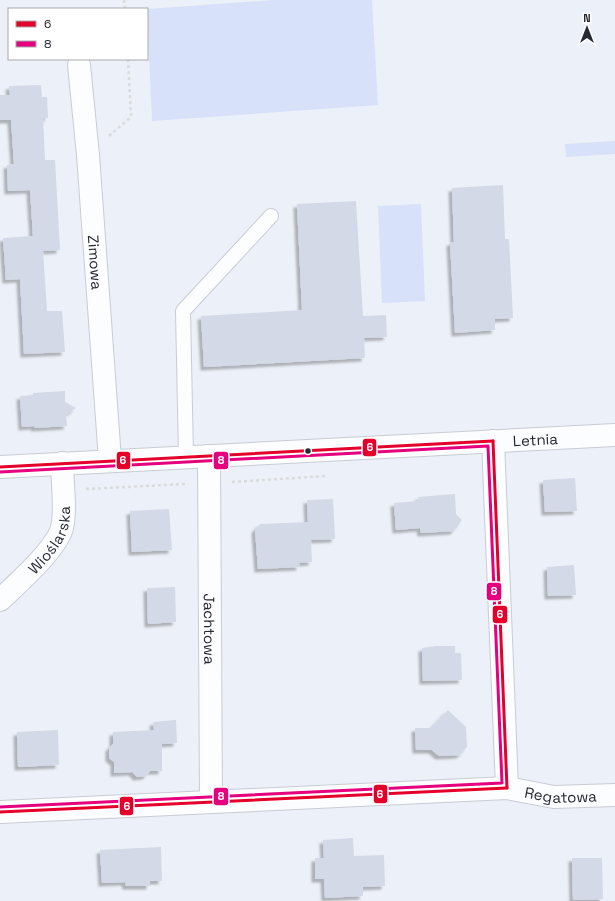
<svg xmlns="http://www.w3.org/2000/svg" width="615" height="901" font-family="'Space Grotesk',sans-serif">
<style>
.green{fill:#d7e1f9}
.building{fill:#d3d9e6;filter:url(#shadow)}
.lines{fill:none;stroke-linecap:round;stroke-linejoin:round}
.lane-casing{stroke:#c8ccd4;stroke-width:16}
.street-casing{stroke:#c8ccd4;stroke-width:24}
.path{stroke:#d9dbdd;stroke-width:2.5;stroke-dasharray:3 3;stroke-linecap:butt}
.lane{stroke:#fcfdfe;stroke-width:14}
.street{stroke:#fcfdfe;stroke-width:22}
.bus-1-casing{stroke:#fff;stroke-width:6}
.bus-2-casing{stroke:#fff;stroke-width:6}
.bus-1{stroke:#e4002b;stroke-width:3}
.bus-2{stroke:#e5007d;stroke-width:3}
.bus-dot{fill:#252932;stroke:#fff;stroke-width:1.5}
.labels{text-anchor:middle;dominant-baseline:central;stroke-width:4;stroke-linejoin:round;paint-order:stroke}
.street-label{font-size:15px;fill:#252932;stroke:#fff}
.line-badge{stroke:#fff;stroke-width:1.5}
.badge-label{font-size:11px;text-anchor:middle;font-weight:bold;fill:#fff}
</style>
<defs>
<filter id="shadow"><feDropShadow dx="-3.5" dy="3.5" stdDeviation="1" flood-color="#0004"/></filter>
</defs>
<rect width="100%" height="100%" fill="#ecf0f8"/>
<g class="green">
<polygon points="274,0 372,0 378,105 152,121 147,9"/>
<polygon points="615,141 615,154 566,157 565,144"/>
<polygon points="421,204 425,301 382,303 378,206"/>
</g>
<g class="building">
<polygon points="41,85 42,97 47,97 48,118 43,118 45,160 55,160 60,250 43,251 47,311 62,311 65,352 24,354 20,279 6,280 3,238 33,236 30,190 8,191 7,165 14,164 11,120 0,120 0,95 10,95 9,86"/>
<polygon points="503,185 505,239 509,239 513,318 495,319 495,330 455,333 450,242 454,242 452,188"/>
<polygon points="356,201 363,316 386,315 387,337 364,338 365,358 204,367 201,316 302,310 297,204"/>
<polygon points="65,391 65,402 76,408 66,415 67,426 35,428 34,426 22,427 20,396 33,395 33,393"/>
<polygon points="575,478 577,511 545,512 543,480"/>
<polygon points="455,494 456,514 462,520 454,531 421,533 420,528 396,530 394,503 419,501 418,497"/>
<polygon points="333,499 335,539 311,540 312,562 299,563 300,567 258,569 255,530 260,524 308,522 307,500"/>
<polygon points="169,509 172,550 132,552 130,511"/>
<polygon points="574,565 576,595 548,596 547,567"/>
<polygon points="175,587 176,622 148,624 147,588"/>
<polygon points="436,646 455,646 455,653 461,653 462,680 423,681 422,648"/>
<polygon points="448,710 466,727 467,747 460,755 439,756 432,750 416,750 415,728 431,728"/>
<polygon points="176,720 177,743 162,744 162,771 150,771 146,776 137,777 132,772 114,773 114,762 109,758 109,748 113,744 113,732 154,730 153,722"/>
<polygon points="58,730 59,765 18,767 17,732"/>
<polygon points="353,838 354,856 384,855 385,886 363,887 363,896 325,898 324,879 315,879 315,858 324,858 323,840"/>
<polygon points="161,847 162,881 150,881 150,886 126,886 125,882 102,883 100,850"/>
<polygon points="572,858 602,858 603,899 573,900"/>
</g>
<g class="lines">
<g class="lane-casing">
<polyline id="lane" points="186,457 183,311 271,216"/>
</g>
<g class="street-casing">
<g id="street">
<path id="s1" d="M79,65L88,155L110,460"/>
<polyline points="493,441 507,788"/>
<path id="s2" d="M209,456L211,802"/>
<path id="s3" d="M0,467L615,435"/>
<path id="s4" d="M0,600C18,583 52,553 61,531C67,515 62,481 62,463"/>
<path id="s5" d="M0,812L507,788L554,797L615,795"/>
</g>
</g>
<g class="path">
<polyline points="124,0 125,9"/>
<polyline points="109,136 131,117 128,59"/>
<polyline points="232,482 325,476"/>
<polyline points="86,489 185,484"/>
</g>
<use href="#lane" class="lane"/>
<use href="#street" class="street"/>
<g class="bus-1-casing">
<g id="bus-1">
<polyline points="493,441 507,788"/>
<polyline points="0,467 493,441"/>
<polyline points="0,812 507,788"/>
</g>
</g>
<g class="bus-2-casing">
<polyline id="bus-2" points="0,807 502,783 488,446 0,472"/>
</g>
<use href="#bus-1" class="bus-1"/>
<use href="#bus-2" class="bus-2"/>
</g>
<circle class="bus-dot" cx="308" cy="451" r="3.5"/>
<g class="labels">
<g class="street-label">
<text stroke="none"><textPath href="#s1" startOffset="198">Zimowa</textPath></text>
<text stroke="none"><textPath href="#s3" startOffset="536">Letnia</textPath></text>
<text stroke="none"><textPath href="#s4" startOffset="80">Wioślarska</textPath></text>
<text stroke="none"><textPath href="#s2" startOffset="173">Jachtowa</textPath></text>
<text stroke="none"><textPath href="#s5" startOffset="562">Regatowa</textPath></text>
</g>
</g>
<g class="line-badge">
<rect x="362" y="438" width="15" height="19" rx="4" fill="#e4002b"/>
<rect x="213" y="451" width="16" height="19" rx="4" fill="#e5007d"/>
<rect x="116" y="451" width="15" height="19" rx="4" fill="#e4002b"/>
<rect x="486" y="582" width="16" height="19" rx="4" fill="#e5007d"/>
<rect x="492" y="605" width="16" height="19" rx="4" fill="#e4002b"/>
<rect x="373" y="784" width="15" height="20" rx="4" fill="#e4002b"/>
<rect x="213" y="787" width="16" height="19" rx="4" fill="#e5007d"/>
<rect x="119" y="796" width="15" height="20" rx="4" fill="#e4002b"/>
</g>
<g class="badge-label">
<text x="370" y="451">6</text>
<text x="221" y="464">8</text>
<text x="123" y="464">6</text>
<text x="494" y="595">8</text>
<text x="500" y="618">6</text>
<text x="380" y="798">6</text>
<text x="221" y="800">8</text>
<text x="127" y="810">6</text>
</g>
<rect x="8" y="8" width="140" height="52" fill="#ffffff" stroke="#a8a9ad"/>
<rect x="16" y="21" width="20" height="6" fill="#e4002b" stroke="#a8a9ad"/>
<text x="44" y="28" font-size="12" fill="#252932">6</text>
<rect x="16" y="41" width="20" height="6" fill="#e5007d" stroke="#a8a9ad"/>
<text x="44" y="48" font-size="12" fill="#252932">8</text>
<g transform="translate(587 28)" stroke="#ffffff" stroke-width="3" paint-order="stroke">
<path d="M0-3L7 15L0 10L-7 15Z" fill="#252932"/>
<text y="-6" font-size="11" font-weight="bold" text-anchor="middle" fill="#252932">N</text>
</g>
</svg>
